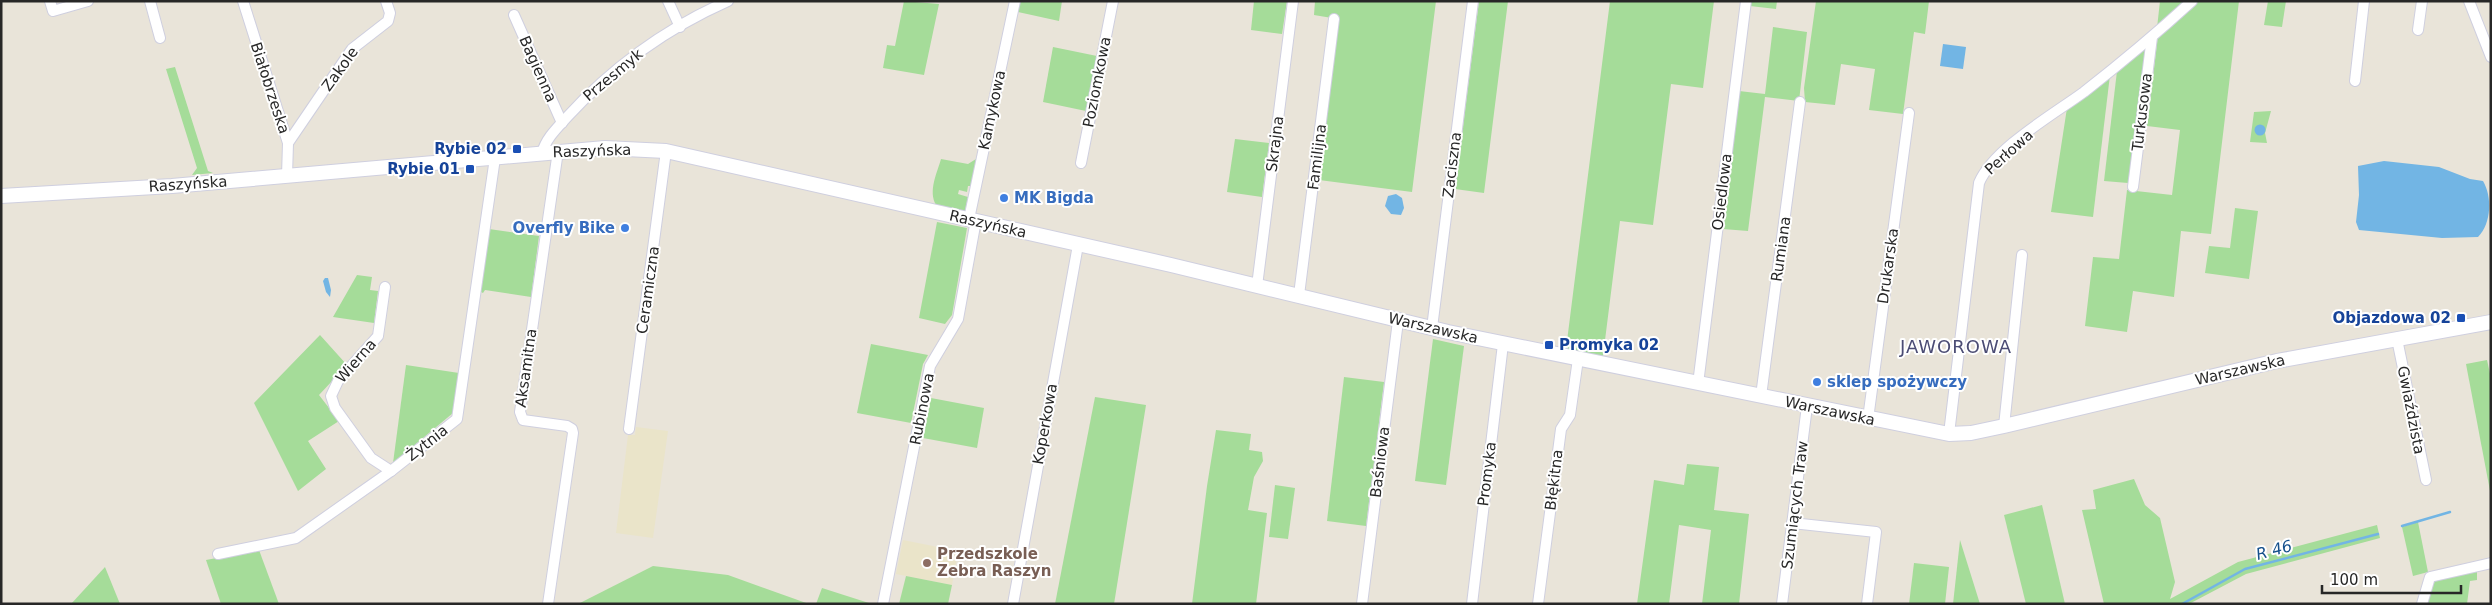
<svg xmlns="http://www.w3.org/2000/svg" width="2492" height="605" font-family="'DejaVu Sans',sans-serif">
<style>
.education{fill:#eae4c9}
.green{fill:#a5dc99}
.water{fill:#72b5e4}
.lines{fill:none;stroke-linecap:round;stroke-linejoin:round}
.stream{stroke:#72b5e4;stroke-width:2.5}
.street-casing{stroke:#cfcfdf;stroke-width:12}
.secondary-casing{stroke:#cfcfdf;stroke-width:16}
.street{stroke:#fff;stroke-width:10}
.secondary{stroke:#fff;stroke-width:14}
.transit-dot{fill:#1a4fb4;stroke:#fff;stroke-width:2}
.shop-dot{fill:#3f7fe0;stroke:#fff;stroke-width:2}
.education-dot{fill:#8d6e63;stroke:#fff;stroke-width:2}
.labels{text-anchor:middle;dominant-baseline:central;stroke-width:4;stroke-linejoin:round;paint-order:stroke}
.street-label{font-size:15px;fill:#272727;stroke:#fff}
.transit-label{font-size:15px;font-weight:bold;fill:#164399;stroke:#fff;text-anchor:end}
.shop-label{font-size:15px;font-weight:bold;fill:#366cbe;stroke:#fff;text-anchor:start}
.education-label{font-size:15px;font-weight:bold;fill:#785e54;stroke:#fff;text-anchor:start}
.water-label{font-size:16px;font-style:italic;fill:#16518c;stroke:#fff}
.quarter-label{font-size:18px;letter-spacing:1px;fill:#4b4c74;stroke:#fff}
</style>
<rect width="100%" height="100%" fill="#e9e4d9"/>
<g class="education">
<polygon points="636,427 668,431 653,538 616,533 628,435 635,435"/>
<polygon points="903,540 958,551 952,585 896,574"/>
</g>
<g class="green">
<polygon points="904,1 939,4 924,75 883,68 887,45 895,46"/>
<polygon points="1020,1 1062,1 1059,21 1018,12"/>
<polygon points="1254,1 1287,1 1282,34 1251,30"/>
<polygon points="1315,1 1436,1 1412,192 1319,180 1338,19 1314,15"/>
<polygon points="1479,1 1508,1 1484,193 1455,189"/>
<polygon points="1610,1 1714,1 1703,88 1671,84 1653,225 1620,221 1603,356 1566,349"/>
<polygon points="1751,1 1777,1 1776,9 1750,6"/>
<polygon points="1816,1 1929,1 1925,34 1914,32 1903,114 1869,110 1875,69 1841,64 1835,105 1805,102 1804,88"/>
<polygon points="2160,1 2185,1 2157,28"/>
<polygon points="2198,1 2239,1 2211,234 2181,231 2174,297 2133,291 2127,332 2085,326 2093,257 2119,259 2127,190 2172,195 2180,130 2147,126 2158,35"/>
<polygon points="2268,1 2286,1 2282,27 2264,25"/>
<polygon points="1773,27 1807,32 1799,101 1765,97 1748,231 1723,229 1739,91 1765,94"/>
<polygon points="2148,43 2128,183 2104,181 2117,71"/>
<polygon points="1053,47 1097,56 1086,111 1043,102"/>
<polygon points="175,67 208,171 213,173 192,175 197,168 166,69"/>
<polygon points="2110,75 2093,217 2051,212 2067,108"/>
<polygon points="2271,111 2265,133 2267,143 2250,142 2254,112"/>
<polygon points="1235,139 1269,143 1262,197 1227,192"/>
<path d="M941,159L968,164L976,159L971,186H968L967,192L959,190L958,194L968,197L965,211L936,205C928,191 937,173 941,159Z"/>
<polygon points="2235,208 2258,211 2249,279 2205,273 2209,246 2230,248"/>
<polygon points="937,222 967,228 952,315 945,324 919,318"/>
<polygon points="489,229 539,236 531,297 485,290 483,293 479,291"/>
<polygon points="357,275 372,277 370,290 378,291 374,323 333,317"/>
<polygon points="320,335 347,365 319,395 339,421 308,441 326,469 298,491 254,403"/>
<polygon points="1433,339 1464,346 1446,485 1415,481"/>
<polygon points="871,344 928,355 923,364 911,423 857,413"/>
<polygon points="2487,360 2491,378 2491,496 2466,364"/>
<polygon points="406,365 459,373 453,413 393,463"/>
<polygon points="1344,377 1384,382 1366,526 1327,521"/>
<polygon points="1095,397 1146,405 1114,604 1055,604"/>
<polygon points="931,398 984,408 977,448 923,438"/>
<polygon points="1216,430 1251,434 1249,450 1262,452 1263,461 1254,477 1248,510 1267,513 1256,604 1192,604 1207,486"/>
<polygon points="1687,464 1719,467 1714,510 1749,514 1739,604 1702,604 1711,530 1679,525 1669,604 1637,604 1654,480 1684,485"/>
<polygon points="2134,479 2145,505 2160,518 2175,582 2170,599 2238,562 2377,525 2380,538 2246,574 2189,604 2104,604 2082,510 2096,509 2093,490"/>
<polygon points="1275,485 1295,488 1288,539 1269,537"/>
<polygon points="2042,505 2065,604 2026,604 2004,515"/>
<polygon points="2418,522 2428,572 2413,576 2402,527"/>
<polygon points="1960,540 1980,604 1953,604"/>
<polygon points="259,550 279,604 221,604 206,560"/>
<polygon points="1914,563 1949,567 1945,604 1909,604"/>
<polygon points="653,566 728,575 809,604 578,604"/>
<polygon points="105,567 120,604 71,604"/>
<polygon points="2477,568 2477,580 2470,581 2467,604 2428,604 2430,587 2437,579"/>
<polygon points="906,576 952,585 948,604 899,604"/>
<polygon points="822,588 872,604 816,604"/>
</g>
<g class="water">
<polygon points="1943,44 1966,47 1963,69 1940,66"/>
<circle cx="2260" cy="130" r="5.5"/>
<path d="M2384,161L2439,167L2470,179L2483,181C2492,196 2492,223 2478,237L2442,238L2359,230L2356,222L2359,195L2358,166Z"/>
<polygon points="1396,194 1402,198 1404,208 1401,215 1391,214 1385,206 1388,196"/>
<polygon points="325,278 328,278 331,290 330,297 326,292 323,281"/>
</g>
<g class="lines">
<g class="stream">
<polyline points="2402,526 2450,512"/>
<polyline points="2182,604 2245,569 2378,534"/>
</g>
<g class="street-casing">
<g id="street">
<polyline points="50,1 53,11 88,1"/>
<polyline points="150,1 160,38"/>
<polyline points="243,1 288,143 287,176"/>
<polyline points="668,1 680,27"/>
<polyline points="2469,1 2491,57"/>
<polyline points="514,15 562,123"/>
<polyline points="2418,30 2422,1"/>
<polyline points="2355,81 2364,1"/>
<polyline points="288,143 352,49 388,21 390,13 386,1"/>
<path d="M542,153C546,138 558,127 568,116C613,67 667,28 728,1"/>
<polyline points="1081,163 1113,1"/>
<polyline points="2133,187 2152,37"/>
<polyline points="969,219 1015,1"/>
<polyline points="1257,286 1293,1"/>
<polyline points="385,287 378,336 338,381 331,396 335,408 371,458 391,471"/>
<polyline points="1299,295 1334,19"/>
<polyline points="1432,328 1473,1"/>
<polyline points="2397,339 2426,480"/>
<polyline points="1698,384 1746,1"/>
<polyline points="1761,396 1800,102"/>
<polyline points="1868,419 1909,113"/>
<polyline points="2004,426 2022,255"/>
<polyline points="629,429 666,151"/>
<path d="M1949,434L1979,183C1993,149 2054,114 2084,92C2121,63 2157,33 2192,1"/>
<polyline points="1792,523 1876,532 1867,604"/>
<polyline points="218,554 296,538 391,471 457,419 495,158"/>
<polyline points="548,604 573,433 572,429 567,426 523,420 520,412 558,151"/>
<polyline points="883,604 930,366 958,319 976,220"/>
<polyline points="1013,604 1078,245"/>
<polyline points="1362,604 1398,321"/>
<polyline points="1472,604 1503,344"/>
<polyline points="1538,604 1561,429 1570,415 1578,359"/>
<polyline points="1782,604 1807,406"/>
<polyline points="2422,604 2430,577 2491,563"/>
</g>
</g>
<g class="secondary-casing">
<polyline id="secondary" points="1,196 172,186 605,148 666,151 1171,265 1448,332 1949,434 1971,433 2004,426 2277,361 2491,322"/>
</g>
<use href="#street" class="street"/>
<use href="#secondary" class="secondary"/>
</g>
<g class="transit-dot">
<rect x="512" y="144" width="10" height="10" rx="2.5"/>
<rect x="465" y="164" width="10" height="10" rx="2.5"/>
<rect x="2456" y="313" width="10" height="10" rx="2.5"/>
<rect x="1544" y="340" width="10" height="10" rx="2.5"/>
</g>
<g class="shop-dot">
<circle cx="1004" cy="198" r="5"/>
<circle cx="625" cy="228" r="5"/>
<circle cx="1817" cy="382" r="5"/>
</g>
<circle class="education-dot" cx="927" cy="563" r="5"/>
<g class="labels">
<g class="street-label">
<text transform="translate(340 69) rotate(-54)">Zakole</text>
<text transform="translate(538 69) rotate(66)">Bagienna</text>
<text transform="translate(613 75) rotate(-40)">Przesmyk</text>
<text transform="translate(1097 82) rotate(-79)">Poziomkowa</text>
<text transform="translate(270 88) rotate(72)">Białobrzeska</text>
<text transform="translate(992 110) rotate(-78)">Kamykowa</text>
<text transform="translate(2142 112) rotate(-83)">Turkusowa</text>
<text transform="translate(1275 144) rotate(-83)">Skrajna</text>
<text transform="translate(592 151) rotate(-2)">Raszyńska</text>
<text transform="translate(2009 152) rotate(-42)">Perłowa</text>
<text transform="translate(1317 157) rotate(-83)">Familijna</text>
<text transform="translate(1452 165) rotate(-83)">Zaciszna</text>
<text transform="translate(188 184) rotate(-4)">Raszyńska</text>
<text transform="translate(1722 192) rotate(-83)">Osiedlowa</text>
<text transform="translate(988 224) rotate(13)">Raszyńska</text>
<text transform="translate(1781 249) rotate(-82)">Rumiana</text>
<text transform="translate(1888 266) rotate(-82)">Drukarska</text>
<text transform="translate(648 290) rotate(-82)">Ceramiczna</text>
<text transform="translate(1433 328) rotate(13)">Warszawska</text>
<text transform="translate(356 361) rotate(-49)">Wierna</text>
<text transform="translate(526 368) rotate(-82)">Aksamitna</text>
<text transform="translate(2240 370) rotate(-13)">Warszawska</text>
<text transform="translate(922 409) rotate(-79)">Rubinowa</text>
<text transform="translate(2411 410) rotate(79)">Gwiaździsta</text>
<text transform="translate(1830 411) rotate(12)">Warszawska</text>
<text transform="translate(1045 424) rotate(-80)">Koperkowa</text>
<text transform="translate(427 443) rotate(-38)">Żytnia</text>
<text transform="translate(1380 462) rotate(-83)">Baśniowa</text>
<text transform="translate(1487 474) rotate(-83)">Promyka</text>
<text transform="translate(1554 480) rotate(-83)">Błękitna</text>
<text transform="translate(1795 505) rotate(-83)">Szumiących Traw</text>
</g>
<g class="transit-label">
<text x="507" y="149">Rybie 02</text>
<text x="460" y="169">Rybie 01</text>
<text x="2451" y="318">Objazdowa 02</text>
<text x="1559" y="345" text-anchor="start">Promyka 02</text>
</g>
<g class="shop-label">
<text x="1014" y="198">MK Bigda</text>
<text x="615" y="228" text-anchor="end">Overfly Bike</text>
<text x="1827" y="382">sklep spożywczy</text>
</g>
<g class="education-label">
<text x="937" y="554">Przedszkole<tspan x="937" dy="17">Zebra Raszyn</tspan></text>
</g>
<g class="water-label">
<text transform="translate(2274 550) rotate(-15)">R 46</text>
</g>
<g class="quarter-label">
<text x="1956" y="346">JAWOROWA</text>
</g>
</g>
<rect width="2492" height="605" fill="none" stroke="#272727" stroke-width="5"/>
<path d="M2322 585v8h139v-8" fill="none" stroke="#272727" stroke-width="2.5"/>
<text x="2330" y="585" font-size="15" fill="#272727" stroke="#ffffff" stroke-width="4" paint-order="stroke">100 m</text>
</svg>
